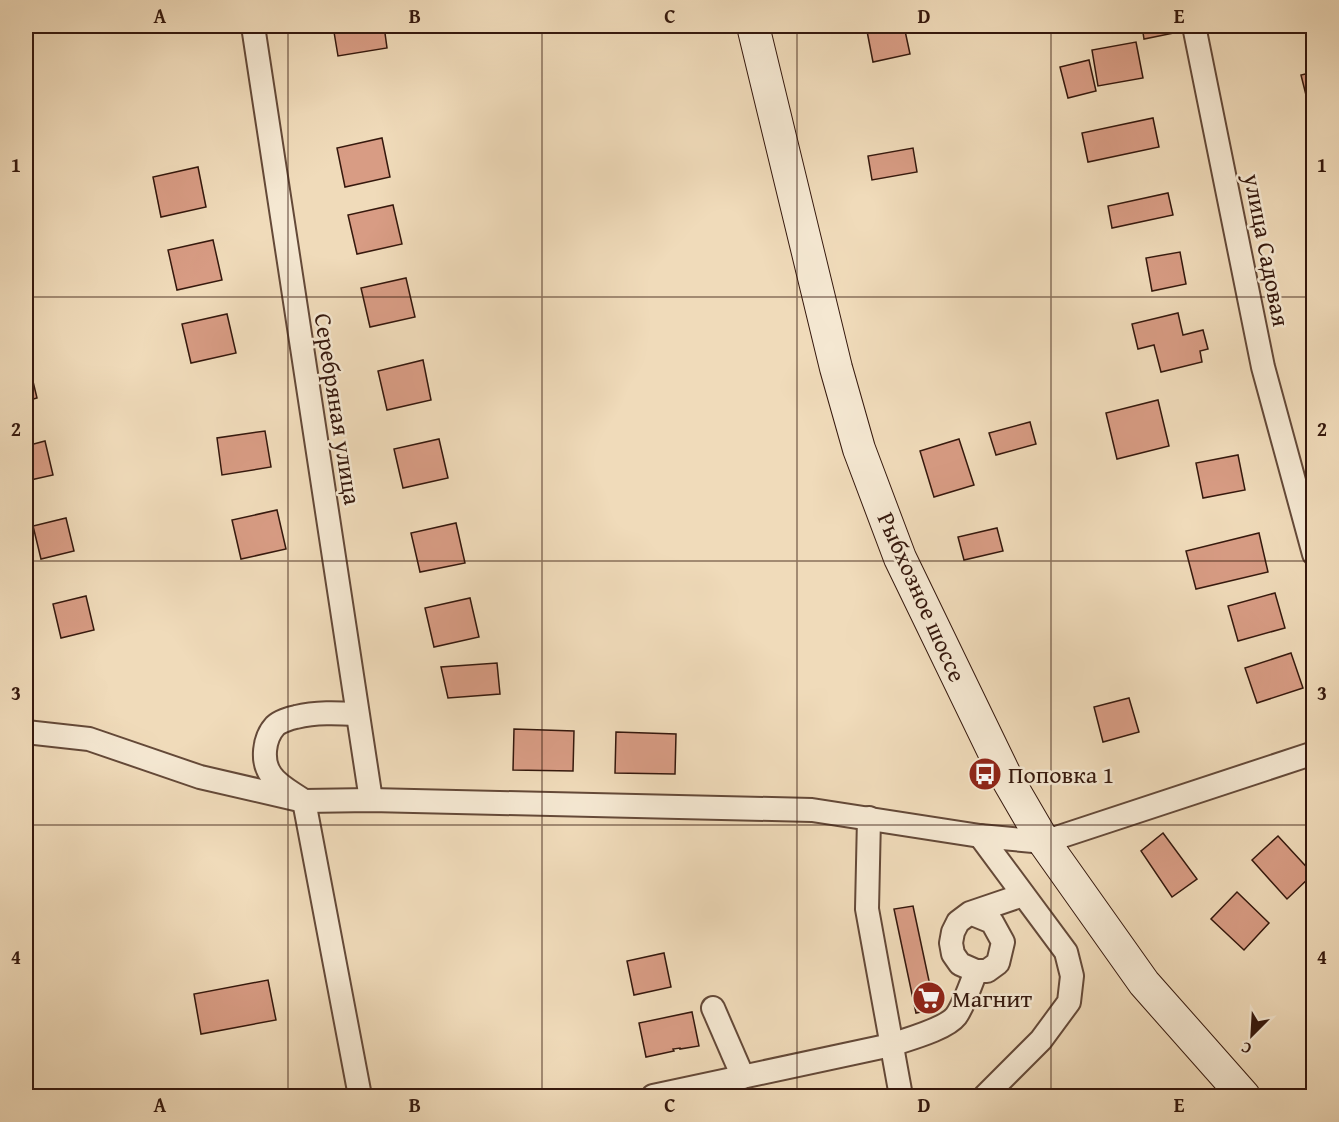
<svg xmlns="http://www.w3.org/2000/svg" width="1339" height="1122" font-family="'Gentium Book Plus',serif">
<style>
.building{fill:#d89c84;stroke:#35180d;stroke-width:1.5}
.lines{fill:none;stroke-linecap:round;stroke-linejoin:round}
.street-casing{stroke:#644938;stroke-width:26}
.secondary-casing{stroke:#35180d;stroke-width:34}
.street{stroke:#f5e8d2;stroke-width:22}
.secondary{stroke:#f5e8d2;stroke-width:32}
.grid{fill:none;stroke:#35180d;stroke-width:1.5;stroke-opacity:0.55}
.labels{text-anchor:middle;dominant-baseline:central;stroke-width:5;stroke-linejoin:round;paint-order:stroke}
.street-label{font-size:24px;fill:#35180d;stroke:#f5e8d2}
.poi-label{font-size:24px;fill:#35180d;stroke:#f5e8d2;text-anchor:start}
.neatline{fill:none;stroke:#35180d;stroke-width:2}
.grid-label{font-size:20px;text-anchor:middle;font-weight:bold;fill:#35180d}
</style>
<rect width="100%" height="100%" fill="#f0dbba"/>
<filter id="stains"><feTurbulence type="fractalNoise" baseFrequency=".00333" numOctaves="4"/><feColorMatrix values="0 0 0 0 .2 0 0 0 0 .09 0 0 0 0 .02 0 0 0 .5 -.17"/></filter>
<radialGradient id="worn" r=".72"><stop offset=".6" stop-color="#630" stop-opacity="0"/><stop offset="1" stop-color="#630" stop-opacity=".3"/></radialGradient>
<g class="building">
<polygon points="333,26 384,26 387,48 338,56"/>
<polygon points="866,26 904,26 910,54 873,62"/>
<polygon points="1142,26 1173,26 1174,33 1144,39"/>
<polygon points="1136,42 1143,78 1098,86 1092,50"/>
<polygon points="1089,60 1096,91 1068,98 1060,67"/>
<polygon points="1314,72 1314,106 1309,107 1301,75"/>
<polygon points="1153,118 1159,147 1088,162 1082,133"/>
<polygon points="382,138 390,177 345,187 337,148"/>
<polygon points="913,148 917,172 872,180 868,156"/>
<polygon points="198,167 206,207 161,217 153,177"/>
<polygon points="1168,193 1173,215 1112,228 1108,206"/>
<polygon points="393,205 402,244 357,254 348,215"/>
<polygon points="213,240 222,280 177,290 168,250"/>
<polygon points="1180,252 1186,284 1152,291 1146,258"/>
<polygon points="406,278 415,317 370,327 361,288"/>
<polygon points="1178,313 1183,335 1203,330 1208,349 1200,351 1202,362 1161,372 1154,345 1138,349 1132,324"/>
<polygon points="227,314 236,353 191,363 182,324"/>
<polygon points="423,360 431,400 387,410 378,371"/>
<polygon points="29,365 37,398 26,401 26,366"/>
<polygon points="1158,400 1169,446 1117,459 1106,413"/>
<polygon points="1030,422 1036,444 996,455 989,433"/>
<polygon points="265,431 271,467 222,475 217,438"/>
<polygon points="439,439 448,478 403,488 394,449"/>
<polygon points="959,439 974,485 934,497 920,451"/>
<polygon points="45,441 53,475 26,481 26,446"/>
<polygon points="1238,455 1245,490 1203,498 1196,463"/>
<polygon points="277,510 286,549 241,559 232,520"/>
<polygon points="66,518 74,551 41,559 33,526"/>
<polygon points="456,523 465,563 420,572 411,533"/>
<polygon points="997,528 1003,551 964,560 958,537"/>
<polygon points="1259,533 1268,572 1196,589 1186,551"/>
<polygon points="1275,593 1285,628 1238,641 1228,606"/>
<polygon points="86,596 94,630 61,638 53,604"/>
<polygon points="470,598 479,637 434,647 425,608"/>
<polygon points="1291,653 1303,688 1257,703 1245,668"/>
<polygon points="497,663 500,694 448,698 441,667"/>
<polygon points="1129,698 1139,732 1103,742 1094,707"/>
<polygon points="514,729 574,731 573,771 513,770"/>
<polygon points="616,732 676,734 675,774 615,773"/>
<polygon points="1163,833 1197,879 1172,897 1141,851"/>
<polygon points="1278,836 1313,874 1287,899 1252,860"/>
<polygon points="1237,892 1269,923 1244,950 1211,919"/>
<polygon points="913,906 935,1009 916,1013 894,909"/>
<polygon points="664,953 671,987 634,995 627,961"/>
<polygon points="268,980 276,1020 201,1034 194,994"/>
<polygon points="692,1012 699,1046 680,1049 680,1048 673,1049 674,1051 646,1057 639,1023"/>
</g>
<g class="lines">
<g class="street-casing">
<g id="street">
<polyline points="253,26 371,800"/>
<polyline points="1194,26 1263,367 1314,554"/>
<path d="M357,714C337,713 316,712 296,717C290,718 279,722 275,726C264,738 261,761 271,775C278,786 293,793 304,801L360,1096"/>
<polyline points="26,732 89,739 200,777 304,801 371,800 812,810 980,836 1044,842 1314,753"/>
<polyline points="869,818 867,909 901,1096"/>
<polyline points="980,836 1066,952 1072,976 1069,1002 1041,1040 985,1096"/>
<polyline points="970,913 992,922 1003,942 998,963 987,971 976,971 960,964 953,954 951,943 953,932 958,922 970,913 1023,895"/>
<polyline points="713,1008 743,1077"/>
<path d="M653,1096L891,1045C908,1039 946,1029 956,1016C964,1005 971,984 976,971"/>
</g>
</g>
<g class="secondary-casing">
<polyline id="secondary" points="753,26 836,368 859,449 900,558 1005,775 1044,842 1144,983 1244,1096"/>
</g>
<use href="#street" class="street"/>
<use href="#secondary" class="secondary"/>
</g>
<path class="grid" d="M288,26V1096M542,26V1096M797,26V1096M1051,26V1096M26,297H1314M26,561H1314M26,825H1314"/>
<defs>
<g id="bus-disc" transform="scale(1.725)"><circle r="9.5" fill="#8f2418" stroke="#f5e8d2"/><path d="M-5-6H5V4H4V6H2V4H-2V6H-4V4H-5ZM-3.5-4V0h7V-4ZM-3.5 1.2v1.5H-2V1.2ZM2 1.2v1.5H3.5V1.2Z" fill="#fff"/></g>
<g id="supermarket-disc" transform="scale(1.725)"><circle r="9.5" fill="#8f2418" stroke="#f5e8d2"/><path d="M-6-5.5h2.5l.6 2H6L4.5 2H-2.5L-4.4-4H-6ZM-1.5 3.2a1.3 1.3 0 1 0 .1 0ZM3 3.2a1.3 1.3 0 1 0 .1 0Z" fill="#fff"/></g>
</defs>
<g fill-rule="evenodd">
<use href="#bus-disc" x="985" y="774"/>
<use href="#supermarket-disc" x="929" y="998"/>
</g>
<g class="labels">
<g class="street-label">
<text transform="translate(1267 250) rotate(79)">улица Садовая</text>
<text transform="translate(338 409) rotate(81)">Серебряная улица</text>
<text transform="translate(922 597) rotate(66)">Рыбхозное шоссе</text>
</g>
<g class="poi-label">
<text x="1008" y="774">Поповка 1</text>
<text x="952" y="998">Магнит</text>
</g>
</g>
<rect width="1339" height="1122" fill="none" stroke="#f0dbba" stroke-width="66"/>
<g transform="translate(1252 1035) rotate(204)" stroke="#f5e8d2" stroke-width="4.5" paint-order="stroke">
<path d="M0-4.5L10 22L0 15L-10 22Z" fill="#35180d"/>
<text y="-9" font-size="16" font-weight="bold" text-anchor="middle" fill="#35180d">С</text>
</g>
<rect x="33" y="33" width="1273" height="1056" class="neatline"/>
<g class="grid-label">
<text x="160" y="23">A</text>
<text x="415" y="23">B</text>
<text x="670" y="23">C</text>
<text x="924" y="23">D</text>
<text x="1179" y="23">E</text>
<text x="16" y="172">1</text>
<text x="1322" y="172">1</text>
<text x="16" y="436">2</text>
<text x="1322" y="436">2</text>
<text x="16" y="700">3</text>
<text x="1322" y="700">3</text>
<text x="16" y="964">4</text>
<text x="1322" y="964">4</text>
<text x="160" y="1112">A</text>
<text x="415" y="1112">B</text>
<text x="670" y="1112">C</text>
<text x="924" y="1112">D</text>
<text x="1179" y="1112">E</text>
</g>
<rect width="100%" height="100%" filter="url(#stains)"/>
<rect width="100%" height="100%" fill="url(#worn)"/>
</svg>
